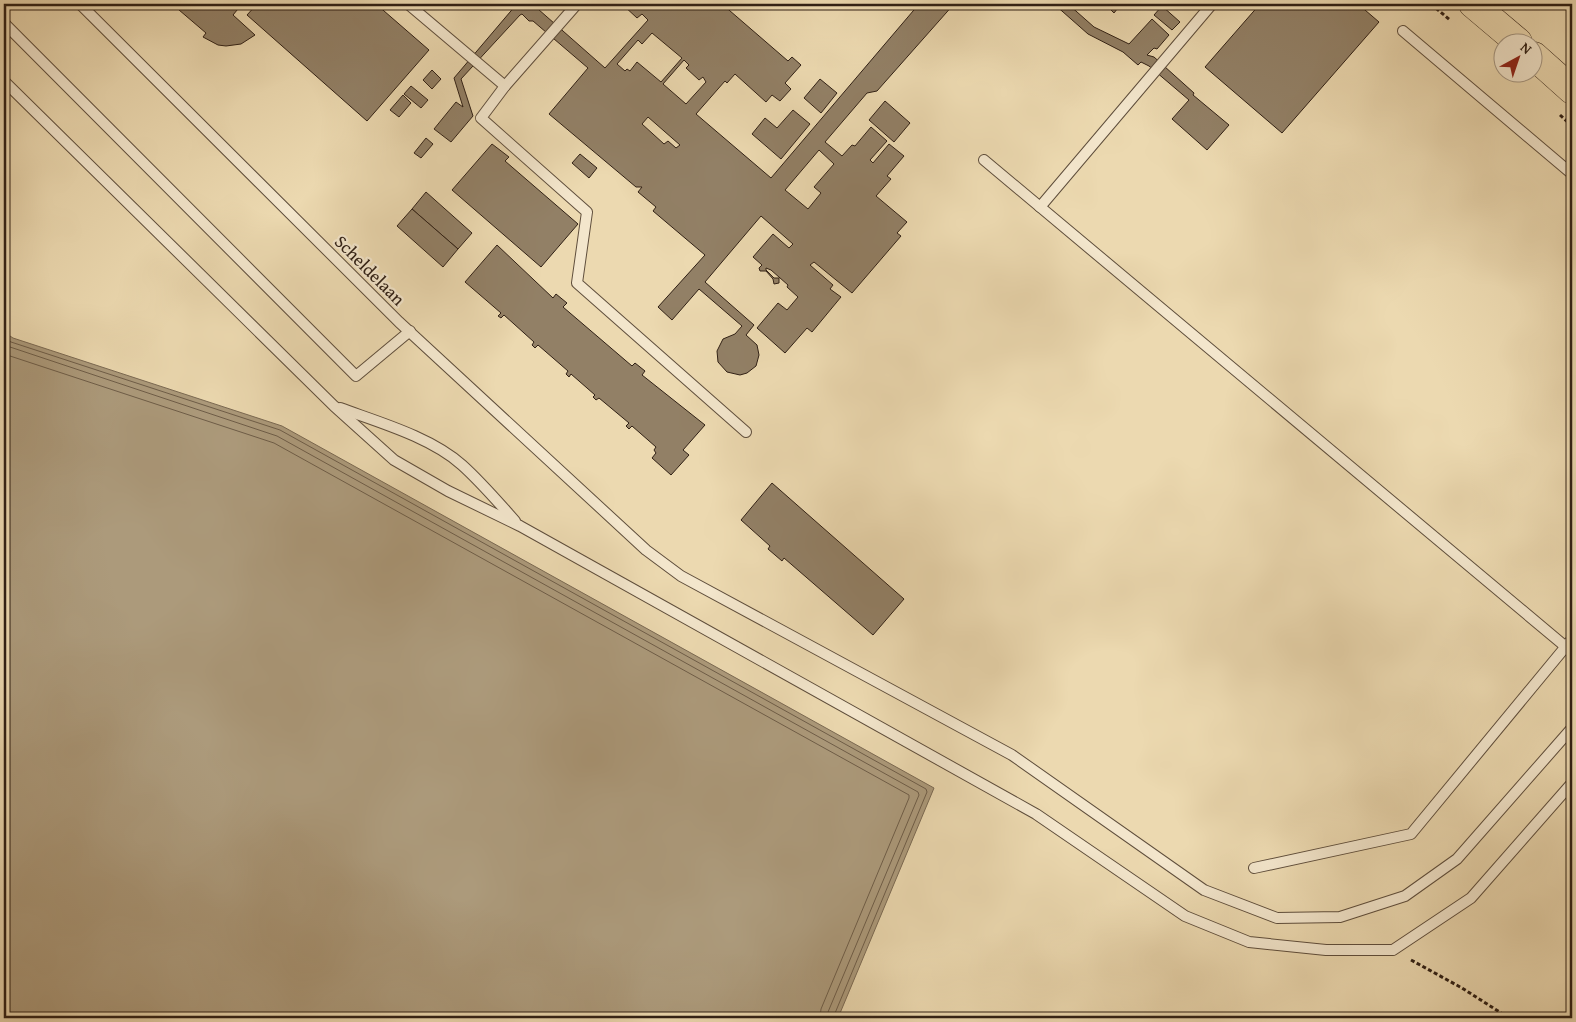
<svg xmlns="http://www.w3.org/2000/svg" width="1576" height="1022" font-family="'Gentium Book Plus',serif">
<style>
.water{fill:#ac9a7b;stroke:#7a6952}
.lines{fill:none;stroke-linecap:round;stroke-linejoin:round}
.shore{stroke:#6e5d48;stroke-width:1}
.building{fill:#928066;stroke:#302015;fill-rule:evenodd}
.service-casing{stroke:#5f4e3c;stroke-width:12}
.primary-casing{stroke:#302015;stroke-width:29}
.path{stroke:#302015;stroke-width:3;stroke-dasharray:4 2.5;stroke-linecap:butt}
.service{stroke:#f3e6cc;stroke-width:10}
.primary{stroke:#ecd9b0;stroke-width:28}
.labels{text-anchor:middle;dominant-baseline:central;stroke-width:4.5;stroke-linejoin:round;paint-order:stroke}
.street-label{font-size:18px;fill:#302015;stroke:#f3e6cc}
</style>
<rect width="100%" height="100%" fill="#ecd9b0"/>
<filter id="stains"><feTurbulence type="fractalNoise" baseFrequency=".004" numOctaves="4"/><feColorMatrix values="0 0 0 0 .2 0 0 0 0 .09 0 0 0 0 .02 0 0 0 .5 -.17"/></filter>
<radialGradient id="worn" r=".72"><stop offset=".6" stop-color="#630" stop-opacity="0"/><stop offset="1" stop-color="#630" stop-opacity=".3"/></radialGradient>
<polygon class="water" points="4,332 13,338 282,426 934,788 838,1018 4,1018"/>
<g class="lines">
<g class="shore">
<polyline points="4,338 11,342 280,430 926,789 927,792 833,1018"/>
<polyline points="4,345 277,436 918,792 919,795 828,1012 827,1018"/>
<polyline points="4,354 274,443 909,795 909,798 821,1009 820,1018"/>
</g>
</g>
<g class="building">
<polygon points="172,4 242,4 233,15 255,35 241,44 226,46 218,45 203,37 206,33"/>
<polygon points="257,4 376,4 429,50 367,121 247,15"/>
<polygon points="460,4 474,4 467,7"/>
<path d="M514,4H536L538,9L605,68L648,20L642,14L637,18L623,5L625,4H722L788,61L792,57L801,65L785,83L791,89L780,101L772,95L766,102L735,74L727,83L725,81L696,114L771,178L919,4H954L877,91L867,93L825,142L842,156L852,145L855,146L871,127L887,141L870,160L873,163L889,144L904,156L887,176L891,179L876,196L907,222L897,233L901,236L852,293L814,262L810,265L833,285L830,289L841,297L812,332L807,328L785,353L757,328L778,303L787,310L798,297L787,287L788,285L771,270L766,268V270L774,278H779V283L774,284L773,279L766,271H760L759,268L762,265L753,257L773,234L789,248L793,244L761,216L705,282L754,325L746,335L757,345L759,355L756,366L747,373L740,375L727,372L718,362L717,351L723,339L735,334L742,326L699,289L672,320L658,307L705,255L653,211L656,207L638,192L642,187H636L549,114L588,68L533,21H529L522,14L520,15L461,79L473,116L451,142L434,129L456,102L463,107L454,78L516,5ZM652,33L682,58L661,82L637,62L630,71L627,69L625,71L617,64L638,40L642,44ZM684,60L689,65L686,68L699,80L703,77L706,82L686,104L663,84ZM648,117L680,145L676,148L668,141L664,144L642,124ZM819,150L834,164L814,187L821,193L808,209L785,190Z"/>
<polygon points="1054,4 1068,4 1094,27 1129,44 1152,19 1169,35 1157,49 1154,48 1147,55 1154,57 1194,93 1193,95 1229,125 1207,150 1172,119 1189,100 1149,66 1141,62 1138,65 1123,52 1088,34"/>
<polygon points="1081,4 1091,4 1087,9"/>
<polygon points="1107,4 1121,4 1114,13 1106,5"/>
<polygon points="1260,4 1358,4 1379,22 1282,133 1205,67"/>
<polygon points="1162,6 1180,22 1172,30 1154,15"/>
<polygon points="432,70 441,79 432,89 423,80"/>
<polygon points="820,79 837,93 821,113 804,98"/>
<polygon points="411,86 428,100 421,108 404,94"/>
<polygon points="403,95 411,103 399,117 390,110"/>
<polygon points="885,101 910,123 894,142 869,120"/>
<polygon points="793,110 810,124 781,159 752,134 765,118 777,128"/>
<polygon points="426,138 433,144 421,158 414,153"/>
<polygon points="492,144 509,157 505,161 578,224 541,267 452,190"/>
<polygon points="580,154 597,168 589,178 572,163"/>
<polygon points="426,192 472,233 458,249 412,209"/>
<polygon points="412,209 458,249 443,267 397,226"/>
<polygon points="497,245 553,298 556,294 567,303 563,307 632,366 635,363 645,371 642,375 705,425 683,450 689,455 671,475 652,458 656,453 654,450 656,447 632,426 629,429 626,426 629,423 599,398 596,400 593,397 595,395 571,374 569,377 566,374 568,371 538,345 535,348 532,345 534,342 504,315 501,318 498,316 501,313 465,282"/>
<polygon points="772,483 904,599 873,635 784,558 782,561 768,549 770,546 741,520"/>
</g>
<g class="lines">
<g class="service-casing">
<g id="service">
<polyline points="80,4 399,322 646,550 681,576 1012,755 1204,890 1277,918 1340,917 1405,896 1457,859 1572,728"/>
<polyline points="408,4 505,86"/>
<polyline points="577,4 505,86 481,118 587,212 577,283 746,432"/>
<polyline points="4,23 356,376 410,331"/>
<polyline points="1403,31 1572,174"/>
<polyline points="4,81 334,406 394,460 448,491 520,526 1036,814 1185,916 1249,942 1326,950 1393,950 1471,898 1572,783"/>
<polyline points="984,160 1566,647"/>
<polyline points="1040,207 1212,4"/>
<path d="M340,408C378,422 431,437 462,465C481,482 498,502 515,521"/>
<polyline points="1254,868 1411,834 1572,639"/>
</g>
</g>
<g class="primary-casing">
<g id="primary">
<polyline points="1473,4 1518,42"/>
<polyline points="1534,56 1572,90"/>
</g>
</g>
<g class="path">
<polyline points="1431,4 1450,20"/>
<polyline points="1560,115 1572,126"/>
<polyline points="1411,960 1462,988 1509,1018"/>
</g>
<use href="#service" class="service"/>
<use href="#primary" class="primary"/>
</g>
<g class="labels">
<g class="street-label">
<text transform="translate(370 270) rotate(45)">Scheldelaan</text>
</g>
</g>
<rect width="1576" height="1022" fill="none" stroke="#ecd9b0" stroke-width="20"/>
<rect x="5" y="5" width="1566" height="1012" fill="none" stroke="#302015" stroke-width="2.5"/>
<rect x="10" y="10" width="1556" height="1002" fill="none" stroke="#302015"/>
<g transform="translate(1518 58) rotate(40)"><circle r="24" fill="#f3e6cc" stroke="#a59783"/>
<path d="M0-4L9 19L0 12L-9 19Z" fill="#8f2418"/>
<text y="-8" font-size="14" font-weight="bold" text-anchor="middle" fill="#302015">N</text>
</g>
<rect width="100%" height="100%" filter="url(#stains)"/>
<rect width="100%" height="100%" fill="url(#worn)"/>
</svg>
